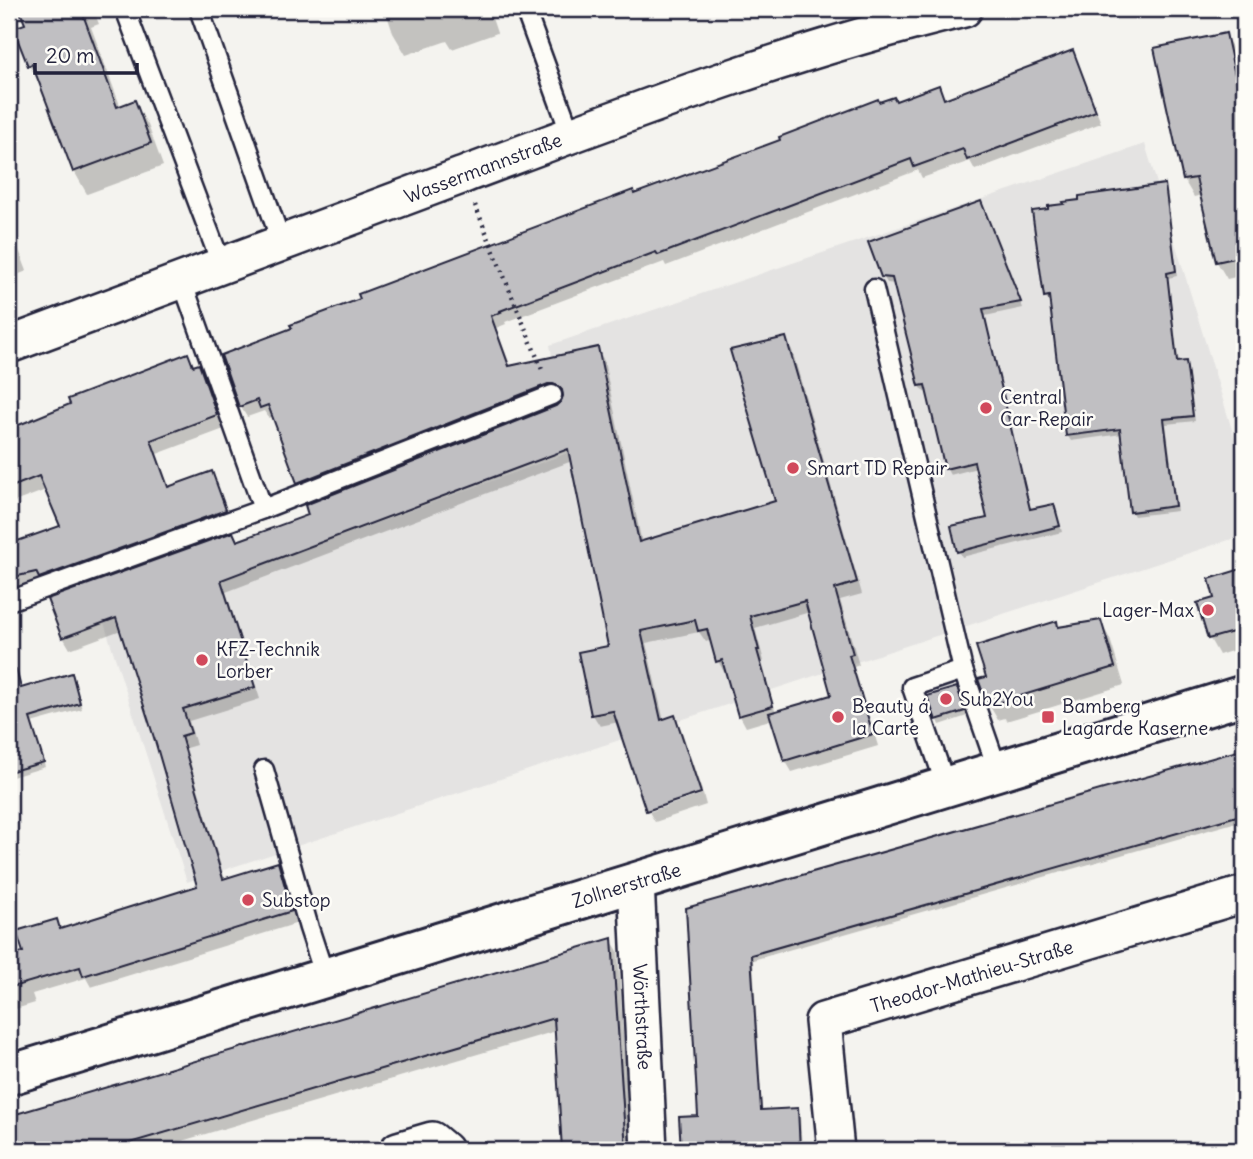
<svg xmlns="http://www.w3.org/2000/svg" width="1253" height="1159" font-family="Delius,sans-serif">
<style>
.built{fill:#e4e3e2}
.shadow{fill:#0003;fill-rule:evenodd}
.building{fill:#c0bfc2;stroke:#22223b;stroke-width:2}
.lines{fill:none;stroke-linecap:round;stroke-linejoin:round}
.lane-casing{stroke:#22223b;stroke-width:23}
.street-casing{stroke:#22223b;stroke-width:40}
.secondary-casing{stroke:#22223b;stroke-width:44}
.path{stroke:#22223b;stroke-width:4.5;stroke-dasharray:2 5;stroke-linecap:butt}
.lane{stroke:#fdfcf7;stroke-width:18}
.street{stroke:#fdfcf7;stroke-width:35}
.secondary{stroke:#fdfcf7;stroke-width:38}
.poi-dot{fill:#d1495b;stroke:#fdfcf7;stroke-width:2.5}
.labels{text-anchor:middle;dominant-baseline:central;stroke-width:5;stroke-linejoin:round;paint-order:stroke}
.street-label{font-size:19px;fill:#22223b;stroke:#fdfcf7}
.poi-label{font-size:19px;fill:#22223b;stroke:#fdfcf7;text-anchor:start}
</style>
<rect width="100%" height="100%" fill="#f4f3ef"/>
<filter id="ink" filterUnits="userSpaceOnUse"><feTurbulence type="fractalNoise" baseFrequency=".0143" numOctaves="2"/><feDisplacementMap in="SourceGraphic" scale="14" xChannelSelector="R" yChannelSelector="G"/><feConvolveMatrix kernelMatrix="1 2 1 2 8 2 1 2 1" color-interpolation-filters="sRGB"/></filter>
<g filter="url(#ink)">
<polygon class="built" points="1145,144 1244,469 1244,535 187,882 104,623 570,452 550,345"/>
<g class="shadow">
<polygon points="21,9 93,9 99,24 91,27 121,108 135,103 148,125 163,166 87,194 74,171 42,88 29,65 16,29 27,25"/>
<polygon points="385,9 489,9 497,33 452,49 447,41 406,55 393,33"/>
<polygon points="1225,35 1235,52 1244,95 1244,275 1227,279 1217,262 1202,195 1194,197 1184,180 1156,49"/>
<path d="M1072,53L1078,64L1101,123L975,170L970,161L922,178L918,170L666,266L664,262L505,322L506,324L496,328L511,367L598,349L604,361L642,543L777,502L785,339L792,350L862,594L840,600L859,665L854,667L878,746L792,772L785,760L773,719L746,727L740,716L727,672H724L718,661L712,640L706,642L699,632L646,643L664,721L675,717L681,729L702,791L648,809L619,722L600,726L593,715L580,654L610,647L572,461L226,592L260,699L189,721L196,745L186,748L225,880L277,864L284,875L298,923L91,987L86,978L32,994L35,1003L9,1011V958L25,953L56,921L61,930L199,887L157,744L121,630L70,649L63,637L238,543L311,516L557,407L565,396L561,395L555,396L305,494L298,483L274,416L269,418L264,411L247,417L240,406L634,196L879,104L896,103L938,87L945,100ZM810,612L833,696L776,713L762,662L764,661L755,628Z"/>
<polygon points="1164,186 1167,191 1177,276 1168,278 1179,364 1185,363 1188,368 1195,421 1166,424 1177,511 1134,516 1131,511 1122,434 1071,441 1067,435 1051,301 1049,302 1046,297"/>
<polygon points="981,203 1023,308 985,316 1031,510 1053,506 1057,512 1062,532 962,557 959,551 990,520 977,468 950,475 946,468 928,391 924,392 920,386 895,284 887,283 883,276"/>
<polygon points="9,224 27,271 9,278"/>
<polygon points="1244,332 1244,379 1234,334"/>
<polygon points="198,366 206,379 224,429 157,454 170,489 211,473 219,487 232,524 14,592 9,583 9,547 62,527 46,490 9,504 9,431"/>
<polygon points="1244,570 1244,647 1219,655 1210,639 1199,604 1216,599 1211,580"/>
<polygon points="1100,621 1110,639 1124,685 1006,721 1005,718 998,720 988,703 1056,623 1059,629"/>
<polygon points="71,675 82,709 31,723 45,767 9,778 9,726 10,726 9,693"/>
<polygon points="959,694 967,716 940,725 929,697"/>
<polygon points="1244,751 1244,820 753,960 762,1112 797,1109 800,1115 802,1150 682,1150 681,1119 700,1118 688,910"/>
<polygon points="703,794 706,805 655,822 649,812"/>
<polygon points="611,940 618,951 630,1150 564,1150 556,1031 151,1150 9,1150 9,1118"/>
</g>
<g class="building">
<polygon points="19,9 81,9 117,107 135,100 151,143 73,172 32,64 28,66 13,28 25,24"/>
<polygon points="1226,33 1244,117 1244,256 1216,262 1196,178 1183,180 1154,48"/>
<polygon points="1073,50 1096,111 967,160 963,149 914,167 911,159 658,255 656,252 500,311 501,312 491,316 509,366 598,347 639,542 775,501 730,350 786,337 857,582 835,589 853,654 849,655 873,734 784,761 769,713 831,695 805,601 750,616 759,650 757,650 773,706 738,716 722,660 716,662 707,629 698,631 695,620 641,631 661,720 675,715 701,793 646,811 613,711 591,715 578,652 608,646 568,449 221,580 255,687 183,709 191,733 181,736 223,879 278,862 292,911 83,976 80,967 9,988 9,956 23,952 16,931 57,919 60,929 197,886 156,744 116,618 62,638 47,599 233,532 237,541 308,515 305,505 556,406 561,401 563,396 562,390 558,386 553,384 548,384 297,483 268,405 260,408 257,400 239,407 221,355 292,328 290,325 360,299 358,294 633,190 634,194 780,140 779,137 878,99 879,102 894,97 896,101 939,85 944,99"/>
<polygon points="1165,184 1176,271 1167,273 1177,362 1186,361 1193,416 1164,419 1175,506 1130,512 1120,429 1066,436 1049,296 1044,297 1032,211 1048,209 1048,206 1064,204 1063,202 1079,200 1079,196"/>
<polygon points="981,201 1021,302 983,309 1030,509 1054,504 1060,526 957,552 951,526 987,518 974,462 945,469 925,385 919,386 892,278 881,277 868,242"/>
<polygon points="188,353 193,366 199,364 217,415 151,440 168,487 212,471 226,510 39,578 36,572 9,578 9,544 60,526 39,476 9,488 9,429 70,404 68,399"/>
<polygon points="1244,568 1244,629 1208,639 1197,603 1214,598 1209,579"/>
<polygon points="1101,620 1115,667 994,704 994,701 987,704 978,679 986,677 976,646 1057,621 1058,627"/>
<polygon points="16,669 21,688 72,673 80,703 30,718 44,762 9,772 9,670"/>
<polygon points="957,687 965,711 936,720 927,696"/>
<polygon points="1244,749 1244,814 751,955 761,1110 798,1108 800,1150 681,1150 679,1117 698,1116 686,908"/>
<polygon points="612,938 626,1150 562,1150 554,1018 106,1150 9,1150 9,1116"/>
</g>
<g class="lines">
<g class="lane-casing">
<g id="lane">
<polyline points="125,9 222,266"/>
<polyline points="199,9 282,244"/>
<polyline points="525,9 571,135"/>
<polyline points="182,281 263,509"/>
<polyline points="874,289 963,670"/>
<polyline points="9,601 263,509 552,395"/>
<polyline points="264,770 309,928 325,977"/>
<polyline points="946,786 912,687 963,670 998,771"/>
</g>
</g>
<g class="street-casing">
<g id="street">
<path id="s1" d="M9,345C160,289 311,233 461,176C627,114 792,50 964,9"/>
<path id="s2" d="M636,882L649,1150"/>
<polyline points="398,1150 432,1140 444,1150"/>
<path id="s3" d="M836,1150L823,1021L1244,894"/>
</g>
</g>
<g class="secondary-casing">
<g id="secondary">
<path id="s4" d="M9,1075L1244,695"/>
</g>
</g>
<polyline class="path" points="475,205 543,372"/>
<use href="#lane" class="lane"/>
<use href="#street" class="street"/>
<use href="#secondary" class="secondary"/>
</g>
</g>
<g class="poi-dot">
<circle cx="986" cy="408" r="7"/>
<circle cx="793" cy="468" r="7"/>
<circle cx="1208" cy="610" r="7"/>
<circle cx="202" cy="660" r="7"/>
<circle cx="946" cy="699" r="7"/>
<circle cx="838" cy="717" r="7"/>
<rect x="1041" y="710" width="14" height="14" rx="3.5"/>
<circle cx="248" cy="900" r="7"/>
</g>
<g class="labels">
<g class="street-label">
<text stroke="none"><textPath href="#s1" startOffset="506">Wassermannstraße</textPath></text>
<text stroke="none"><textPath href="#s4" startOffset="646">Zollnerstraße</textPath></text>
<text stroke="none"><textPath href="#s3" startOffset="285">Theodor-Mathieu-Straße</textPath></text>
<text stroke="none"><textPath href="#s2" startOffset="135">Wörthstraße</textPath></text>
</g>
<g class="poi-label">
<text x="1000" y="397">Central<tspan x="1000" dy="22">Car-Repair</tspan></text>
<text x="807" y="468">Smart TD Repair</text>
<text x="1194" y="610" text-anchor="end">Lager-Max</text>
<text x="216" y="649">KFZ-Technik<tspan x="216" dy="22">Lorber</tspan></text>
<text x="960" y="699">Sub2You</text>
<text x="852" y="706">Beauty á<tspan x="852" dy="22">la Carte</tspan></text>
<text x="1062" y="706">Bamberg<tspan x="1062" dy="22">Lagarde Kaserne</tspan></text>
<text x="262" y="900">Substop</text>
</g>
</g>
<rect width="1253" height="1159" fill="none" stroke="#fdfcf7" stroke-width="35"/>
<rect x="18" y="18" width="1218" height="1124" fill="none" stroke="#22223b" stroke-width="2.5" filter="url(#ink)"/>
<path d="M35 63v10h102v-10" fill="none" stroke="#22223b" stroke-width="3.5"/>
<text x="46" y="63" font-size="21" fill="#22223b" stroke="#fdfcf7" stroke-width="5" paint-order="stroke">20 m</text>
</svg>
